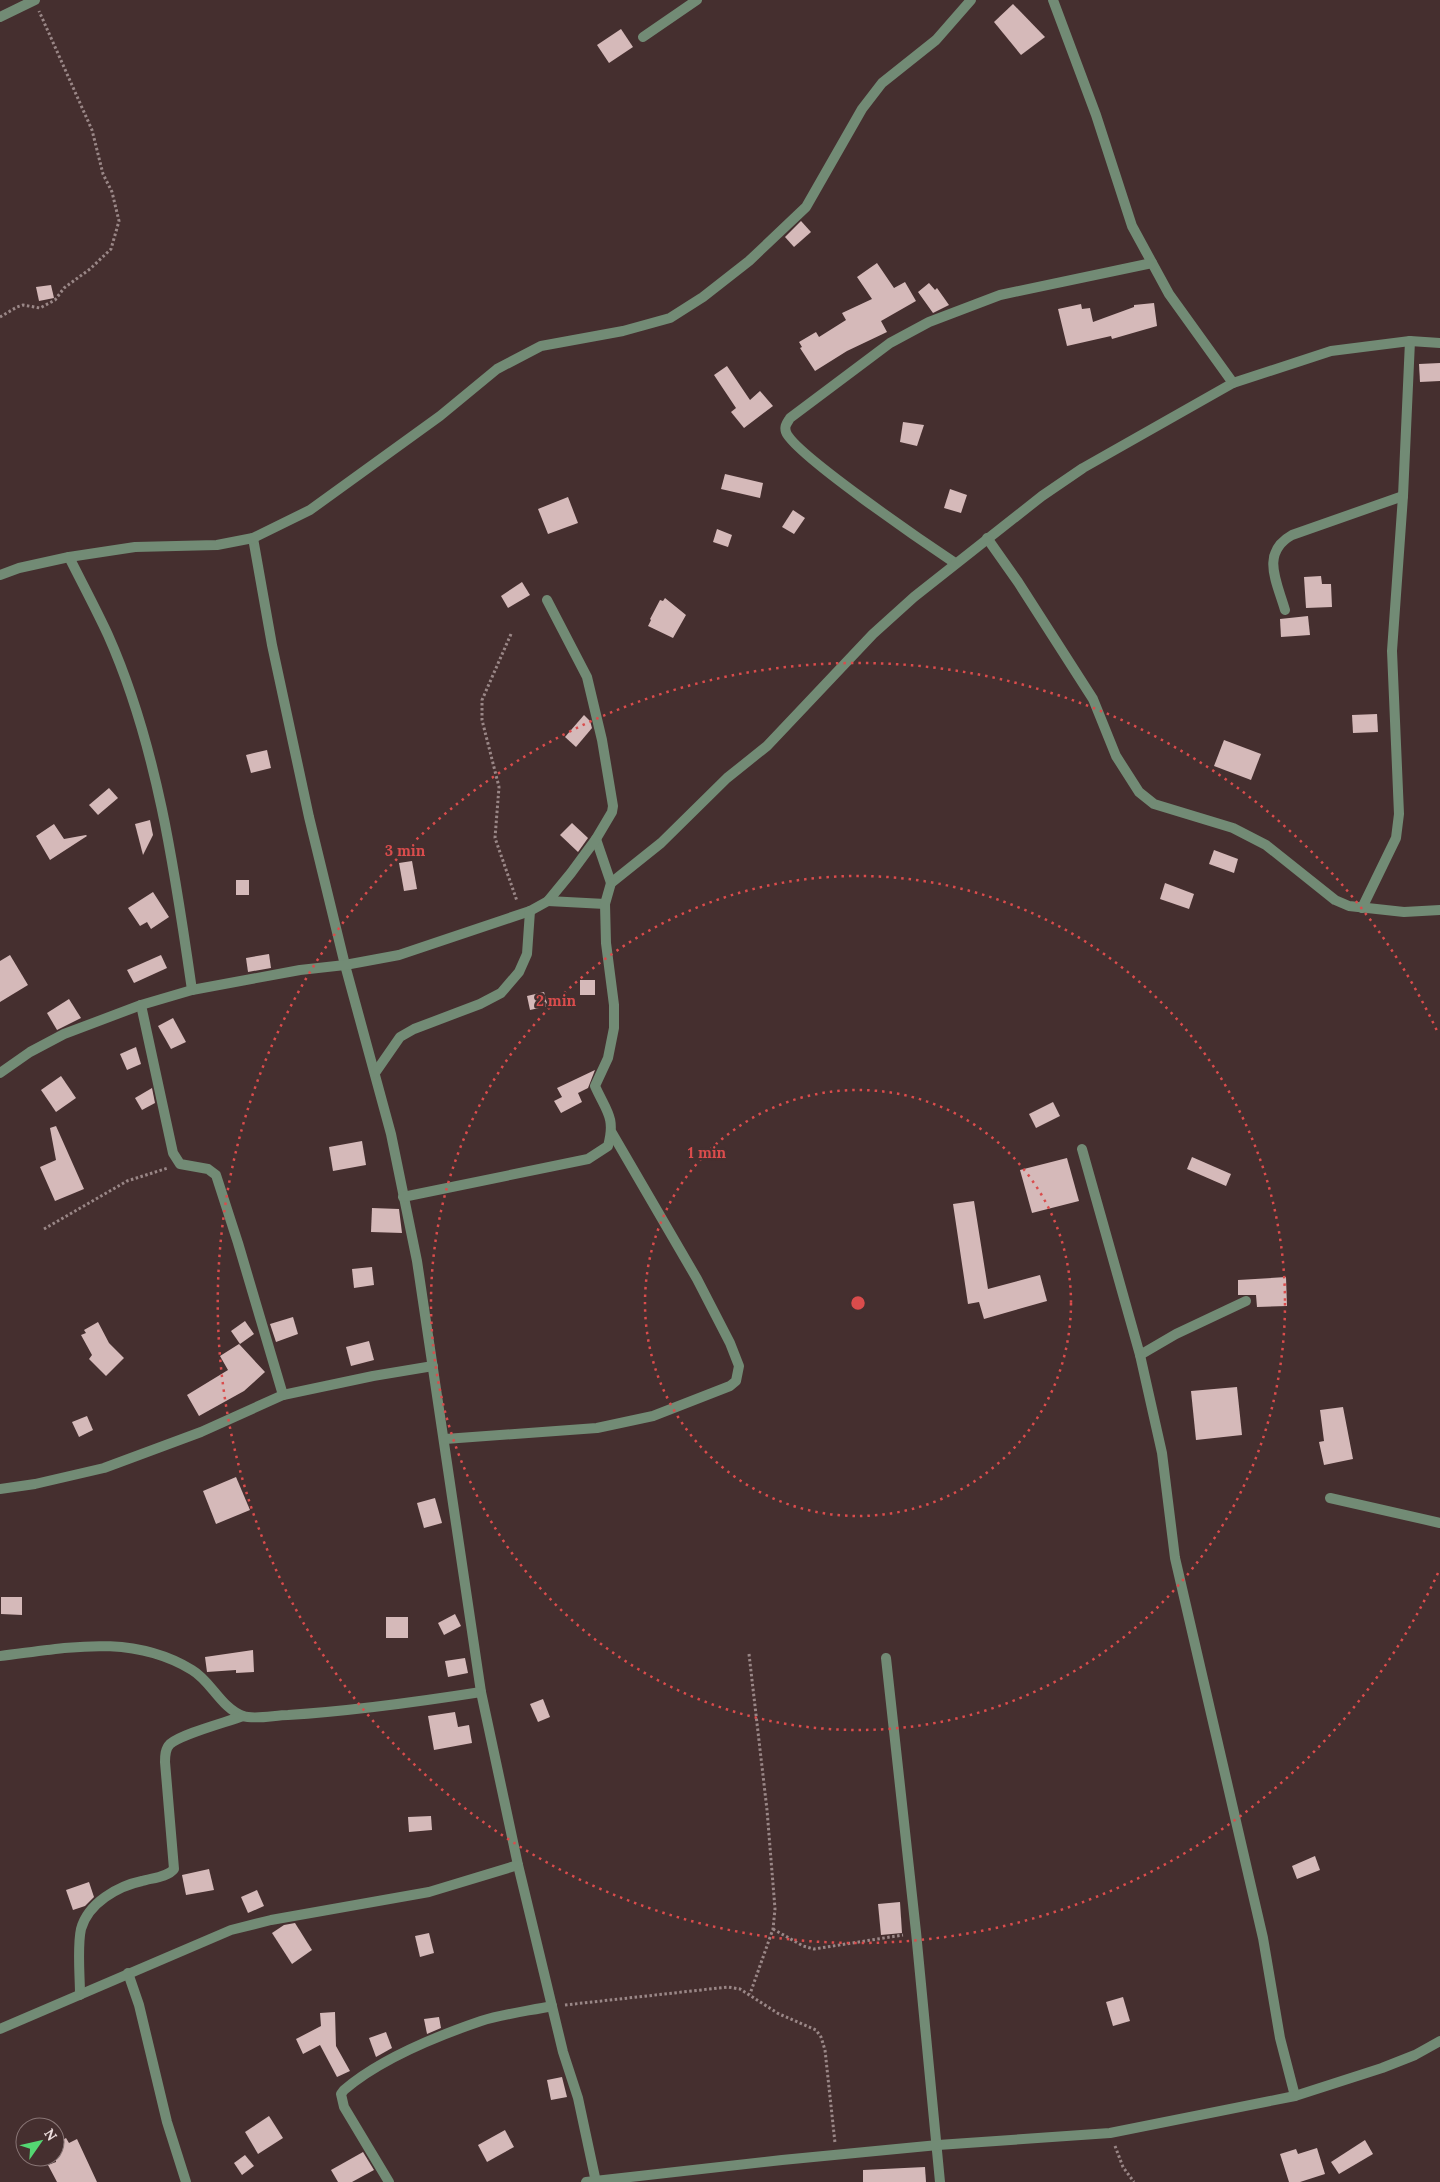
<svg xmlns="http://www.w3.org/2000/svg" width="1440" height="2182" font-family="Lora,serif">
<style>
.building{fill:#d5b9b9}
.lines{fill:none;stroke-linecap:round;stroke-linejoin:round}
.path{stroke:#9a8787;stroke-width:3;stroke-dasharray:2.5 2.5;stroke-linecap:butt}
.minor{stroke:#728b75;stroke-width:10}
.ring{fill:none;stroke:#da4c4c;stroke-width:2.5;stroke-dasharray:2.5 5}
.centre{fill:#da4c4c;stroke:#452f2f;stroke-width:2.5}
.ring-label{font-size:15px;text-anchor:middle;font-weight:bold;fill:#da4c4c;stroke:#452f2f;stroke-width:5;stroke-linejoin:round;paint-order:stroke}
</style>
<rect width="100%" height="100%" fill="#452f2f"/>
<g class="building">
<polygon points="1013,4 1045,37 1021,55 994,22"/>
<polygon points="621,29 633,47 609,63 597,45"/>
<polygon points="801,221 811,232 794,247 785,237"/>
<polygon points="877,263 894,288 905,282 916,301 881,321 887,332 847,351 815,371 800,348 802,347 799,342 816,332 819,337 846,320 842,313 872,299 857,277"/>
<polygon points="929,283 935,290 937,288 949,305 933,313 918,292"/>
<polygon points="51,285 54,298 39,301 36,287"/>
<polygon points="1154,303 1157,326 1112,339 1111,336 1067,346 1058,309 1081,304 1082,309 1090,308 1093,322 1134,307 1134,305"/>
<polygon points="1440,363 1440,381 1420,382 1419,364"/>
<polygon points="727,366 750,400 760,391 773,406 744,428 731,412 736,408 714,375"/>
<polygon points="903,422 924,425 917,446 900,442"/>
<polygon points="725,474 763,483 760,498 721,489"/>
<polygon points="950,489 967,495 961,513 944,508"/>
<polygon points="568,497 578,523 548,534 538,509"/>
<polygon points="793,510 805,518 794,534 782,527"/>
<polygon points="717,529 732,535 728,547 713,542"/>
<polygon points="1321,576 1322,584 1331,584 1332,607 1306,608 1304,577"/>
<polygon points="522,582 530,595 508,608 501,596"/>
<polygon points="665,598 686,615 673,638 648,626 651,620 650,619 660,600 663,601"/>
<polygon points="1308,616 1310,635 1281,637 1280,619"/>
<polygon points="1377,714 1378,732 1353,733 1352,715"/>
<polygon points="584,715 590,721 592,728 576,747 565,737"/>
<polygon points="1224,740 1261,754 1251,780 1214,766"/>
<polygon points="267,750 271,768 251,773 246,755"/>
<polygon points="109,788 118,798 98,815 89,805"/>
<polygon points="150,820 153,835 143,855 135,824"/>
<polygon points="572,823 588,838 578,852 560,835"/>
<polygon points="54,824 64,839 86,835 87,836 50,860 36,836"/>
<polygon points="1214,850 1238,859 1234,873 1209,864"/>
<polygon points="412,861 417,889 404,891 399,863"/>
<rect x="236" y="880" width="13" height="15"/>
<polygon points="1165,883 1194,894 1189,909 1160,899"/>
<polygon points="153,892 169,917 151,929 147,922 140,926 128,908"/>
<polygon points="269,954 271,968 248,972 246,958"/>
<polygon points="10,955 28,985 0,1002 0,961"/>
<polygon points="161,955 167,968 134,983 127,970"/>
<rect x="580" y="980" width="15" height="15"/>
<polygon points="544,992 548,1006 530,1010 527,996"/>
<polygon points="69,999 81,1018 57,1030 47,1013"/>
<polygon points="173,1018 186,1042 171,1049 158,1026"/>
<polygon points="136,1047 141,1064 127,1070 120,1054"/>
<polygon points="595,1070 588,1088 578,1093 582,1102 561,1113 554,1101 562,1097 557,1088"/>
<polygon points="61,1076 76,1098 56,1112 41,1090"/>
<polygon points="152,1088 155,1103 142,1110 135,1098"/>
<polygon points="1053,1102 1060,1116 1036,1128 1029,1114"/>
<polygon points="56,1126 84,1189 55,1201 40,1167 56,1160 50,1128"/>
<polygon points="362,1141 366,1165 333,1171 329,1147"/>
<polygon points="1192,1157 1231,1174 1226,1186 1187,1169"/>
<polygon points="1067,1158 1079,1201 1032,1213 1020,1170"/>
<polygon points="974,1201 988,1289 1040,1275 1047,1301 984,1319 979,1302 968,1304 953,1204"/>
<polygon points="372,1208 399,1209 402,1233 371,1232"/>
<polygon points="372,1267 374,1285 354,1288 352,1269"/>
<polygon points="1286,1277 1287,1306 1257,1307 1256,1295 1238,1295 1238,1280"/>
<polygon points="293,1317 298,1334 276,1342 270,1324"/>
<polygon points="245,1321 254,1334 240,1344 231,1331"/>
<polygon points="98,1322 109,1343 124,1358 106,1376 89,1359 92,1355 81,1335 86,1333 84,1330"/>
<polygon points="369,1341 374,1360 351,1366 346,1347"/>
<polygon points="239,1344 265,1372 244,1391 199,1416 187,1395 228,1370 220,1356"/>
<polygon points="1237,1387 1242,1435 1196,1440 1191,1391"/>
<polygon points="1343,1407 1353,1459 1324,1465 1319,1442 1324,1441 1320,1410"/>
<polygon points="87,1416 93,1430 79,1437 72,1422"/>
<polygon points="236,1477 250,1510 216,1524 203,1491"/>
<polygon points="435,1498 442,1523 424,1528 417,1503"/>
<polygon points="1,1597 22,1597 22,1615 1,1614"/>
<polygon points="455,1614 461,1626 444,1635 438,1623"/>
<rect x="386" y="1617" width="22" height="21"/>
<polygon points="253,1650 254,1672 236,1673 236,1670 207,1672 205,1657"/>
<polygon points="465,1658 468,1673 448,1677 445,1661"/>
<polygon points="543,1699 550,1717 538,1722 530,1704"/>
<polygon points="455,1712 458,1727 469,1725 472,1743 434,1750 428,1716"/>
<polygon points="431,1816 432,1830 409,1832 408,1817"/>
<polygon points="1315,1856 1320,1870 1297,1879 1292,1866"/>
<polygon points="209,1869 214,1890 186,1895 182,1875"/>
<polygon points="89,1882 94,1897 85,1906 73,1910 66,1890"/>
<polygon points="257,1890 264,1906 248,1913 241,1897"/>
<polygon points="900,1902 902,1933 881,1935 878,1904"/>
<polygon points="295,1923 312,1950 292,1964 272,1933 284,1925"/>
<polygon points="429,1933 434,1953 420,1957 415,1936"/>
<polygon points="1123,1997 1130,2021 1113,2026 1106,2002"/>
<polygon points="335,2012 336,2046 350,2071 337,2077 320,2045 303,2054 296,2039 321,2026 320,2013"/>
<polygon points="439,2017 441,2028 427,2034 424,2019"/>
<polygon points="386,2032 392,2048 376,2057 369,2038"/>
<polygon points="562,2077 567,2097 551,2100 547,2080"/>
<polygon points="269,2116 283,2138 258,2154 245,2132"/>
<polygon points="505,2130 514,2147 487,2162 478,2145"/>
<polygon points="66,2138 69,2143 77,2139 97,2182 57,2182 48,2165 56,2162 55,2144"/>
<polygon points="1365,2140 1373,2154 1339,2174 1331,2162"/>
<polygon points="1317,2148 1325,2174 1300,2182 1289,2182 1280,2154 1296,2149 1298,2154"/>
<polygon points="363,2152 374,2170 352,2182 338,2182 331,2170"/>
<polygon points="245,2155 254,2166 242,2175 234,2163"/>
<polygon points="925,2167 926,2182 863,2182 863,2170"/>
</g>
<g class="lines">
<g class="path">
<polyline points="0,317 17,307 23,305 40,308 55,300 64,288 90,269 111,249 119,221 112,192 103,174 92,130 39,11"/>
<polyline points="511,634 482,700 482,720 499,787 495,838 517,901"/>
<polyline points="44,1229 127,1181 168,1168"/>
<polyline points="749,1654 767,1810 775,1909 773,1929 750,1994"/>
<polyline points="773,1929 803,1946 814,1949 903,1935"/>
<polyline points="565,2005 728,1987 740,1989 779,2014 816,2030 821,2037 825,2050 835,2143"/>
<polyline points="1115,2146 1123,2167 1134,2182"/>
</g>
<g class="minor">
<polyline points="1053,0 1096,115 1132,226 1169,294 1233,383"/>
<polyline points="0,17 35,0"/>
<polyline points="643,37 697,0"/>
<polyline points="253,538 272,645 309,817 345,965 391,1134 417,1261 481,1692 518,1865 563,2052 578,2098 596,2182"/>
<polyline points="987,538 1018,582 1093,699 1116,756 1139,792 1154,804 1233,828 1266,845 1335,900 1349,906 1404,912 1440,910"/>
<path d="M69,557C82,583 96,609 108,635C157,745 175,872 192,990"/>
<path d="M955,563C928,545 793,453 786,432C784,426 787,423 790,418L890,343L929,322L1000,295L1152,263"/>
<polyline points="0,575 19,568 69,557 135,547 217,545 253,538 310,510 440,416 497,369 541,346 623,331 670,318 703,297 749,261 806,207 862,109 882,83 936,40 971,0"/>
<path d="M1285,610C1277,582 1260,553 1292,535L1403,496"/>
<polyline points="596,839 611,883"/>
<polyline points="548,901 605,904"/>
<polyline points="1362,908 1396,838 1399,814 1392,651 1403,496 1410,341"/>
<polyline points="141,1005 173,1153 180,1164 208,1169 216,1175 238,1243 283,1395"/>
<polyline points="0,1073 30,1052 64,1034 141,1005 192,990 300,970 345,965 399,955 530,911 548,901 571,873 596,839 612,812 613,806 602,740 587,677 547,600"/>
<polyline points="375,1073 400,1037 414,1029 480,1004 501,993 519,972 527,954 530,911"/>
<polyline points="1082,1149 1140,1355 1162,1453 1175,1558 1263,1938 1280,2038 1295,2096"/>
<path d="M403,1197L588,1159L608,1146C616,1117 606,1111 595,1086L608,1058L614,1028V1005L606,943L605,904L611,883L661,843L727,778L767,746L873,634L914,597L1042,496L1083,468L1233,383L1331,351L1410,341L1440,343"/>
<polyline points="1140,1355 1176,1334 1246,1301"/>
<polyline points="445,1439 597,1428 653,1416 730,1386 736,1381 739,1366 730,1343 697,1279 612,1133"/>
<polyline points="0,1489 35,1484 104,1468 201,1432 283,1395 373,1376 433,1366"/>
<polyline points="1330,1498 1440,1523"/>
<path d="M0,1656C67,1648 131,1633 192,1670C211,1681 221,1708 243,1716C255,1720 275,1715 288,1715C353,1711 417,1702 481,1692"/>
<polyline points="886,1658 916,1932 940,2182"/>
<polyline points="128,1973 139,2005 167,2122 186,2182"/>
<path d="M80,1995C80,1976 77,1947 81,1929C88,1903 118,1886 142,1881C152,1878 168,1877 174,1869L165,1762C165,1756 165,1749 170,1744C181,1734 227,1722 243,1716"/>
<polyline points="0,2029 231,1930 271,1920 429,1892 518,1865"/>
<path d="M389,2182L344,2107L341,2094L344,2090C379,2060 437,2036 481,2021C503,2014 528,2011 552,2006"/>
<polyline points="586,2182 782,2160 938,2145 1110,2133 1295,2096 1382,2068 1415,2055 1440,2041"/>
</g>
</g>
<g class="ring">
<circle cx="858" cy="1303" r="213"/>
<circle cx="858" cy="1303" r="427"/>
<path d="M1438 1573A640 640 0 1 1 1438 1033"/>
</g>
<circle cx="858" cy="1303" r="8" class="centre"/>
<g class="ring-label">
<text x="405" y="856">3 min</text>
<text x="556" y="1006">2 min</text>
<text x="707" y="1158">1 min</text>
</g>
<g transform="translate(40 2142) rotate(56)"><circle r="24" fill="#452f2f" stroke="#887575"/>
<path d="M0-4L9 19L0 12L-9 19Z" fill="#54d672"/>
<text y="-8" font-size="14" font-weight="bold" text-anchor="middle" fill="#ecdddd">N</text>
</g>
</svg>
